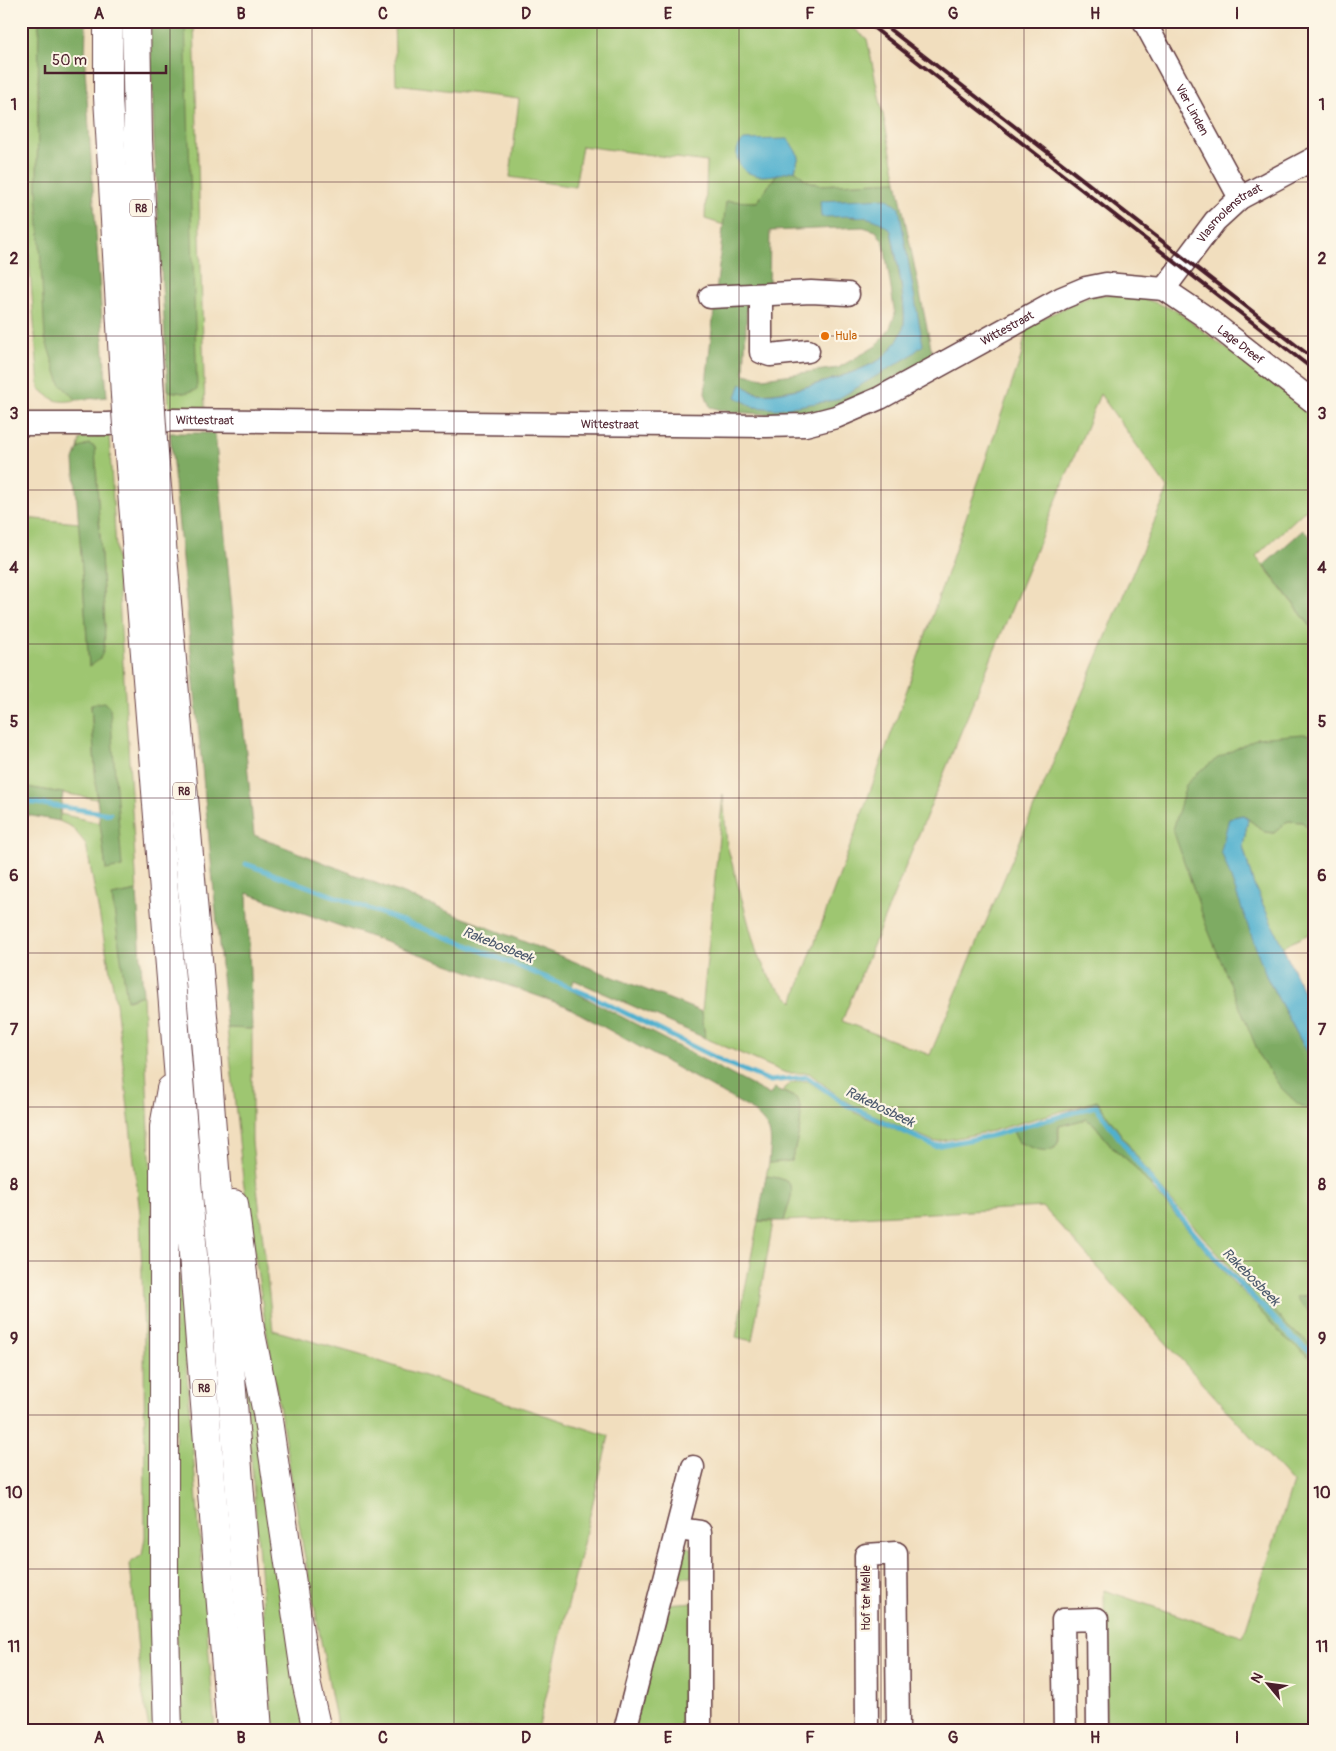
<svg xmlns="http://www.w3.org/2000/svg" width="1336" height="1751" font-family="Pangolin,sans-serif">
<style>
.green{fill:#9ec671;stroke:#74724e;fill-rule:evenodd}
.forest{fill:#7eab63;stroke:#646547;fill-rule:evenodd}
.water{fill:#50b0cf;stroke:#4d687d}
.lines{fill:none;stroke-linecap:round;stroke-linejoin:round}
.stream{stroke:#50b0cf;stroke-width:5}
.minor-casing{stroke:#633c41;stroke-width:25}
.highway-casing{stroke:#633c41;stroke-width:30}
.minor{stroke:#fff;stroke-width:22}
.highway{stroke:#fff;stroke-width:28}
.rail{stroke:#4a1f2b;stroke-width:4}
.highway-bridge-casing{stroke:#633c41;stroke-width:30;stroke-linecap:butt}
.highway-bridge{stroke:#fff;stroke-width:28}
.grid{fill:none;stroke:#4a1f2b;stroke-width:1;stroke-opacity:0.55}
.food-dot{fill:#e8710a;stroke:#fcf5e5;stroke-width:2}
.labels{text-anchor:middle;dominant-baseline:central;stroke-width:4.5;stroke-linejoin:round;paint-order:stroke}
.shield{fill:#fcf5e5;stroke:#7f5f63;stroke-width:1}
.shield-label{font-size:11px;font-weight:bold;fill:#4a1f2b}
.street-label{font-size:12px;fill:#4a1f2b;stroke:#fcf5e5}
.food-label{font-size:12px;fill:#c56008;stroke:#fcf5e5;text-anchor:start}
.water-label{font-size:14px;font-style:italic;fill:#4c596d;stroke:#fcf5e5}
.neatline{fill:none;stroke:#4a1f2b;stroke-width:2}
.grid-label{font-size:16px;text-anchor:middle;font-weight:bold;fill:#4a1f2b}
</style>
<rect width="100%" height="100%" fill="#fcf5e5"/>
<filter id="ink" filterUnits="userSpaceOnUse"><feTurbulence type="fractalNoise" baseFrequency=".02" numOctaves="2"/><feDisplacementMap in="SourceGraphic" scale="10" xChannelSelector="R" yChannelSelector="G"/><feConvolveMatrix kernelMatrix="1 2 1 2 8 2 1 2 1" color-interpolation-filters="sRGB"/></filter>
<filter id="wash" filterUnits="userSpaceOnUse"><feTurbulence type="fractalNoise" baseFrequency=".0096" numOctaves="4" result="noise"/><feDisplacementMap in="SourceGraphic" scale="20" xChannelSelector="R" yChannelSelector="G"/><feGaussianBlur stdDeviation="1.12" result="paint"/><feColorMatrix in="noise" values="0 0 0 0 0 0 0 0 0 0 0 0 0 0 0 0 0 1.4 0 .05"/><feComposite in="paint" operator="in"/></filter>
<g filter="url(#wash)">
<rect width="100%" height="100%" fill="#f1debe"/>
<g class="green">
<path d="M22,21H39L37,189L60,384L77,400C58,403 54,402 39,388L21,151Z"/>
<polygon points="185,21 194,21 205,412 169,414 168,391 184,393"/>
<polygon points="394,21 845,21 867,39 897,181 819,185 806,180 795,170 799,156 762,176 777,174 757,202 726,201 724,225 705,219 707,162 582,146 575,187 510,177 519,99 396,84"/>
<path d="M1113,294L1143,298L1175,310L1315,415V501L1256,556L1315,632V735L1257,738L1186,785L1181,803L1297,1103L1315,1113V1294L1297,1297C1300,1303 1302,1305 1307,1309C1317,1319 1315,1335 1315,1348L1288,1327L1266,1301L1262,1304L1155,1182L1097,1101L992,1131L935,1142L858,1108L842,1099L809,1073H786L705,1038L702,1012L723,794L727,845L757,954L773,983L793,1002L901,707L1021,357L1027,326L1089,296ZM1100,394L1168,489L930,1055L842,1021Z"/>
<polygon points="109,435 137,891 112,896 128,1000 143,995 154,1246 158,1730 149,1730 141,1684 130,1563 142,1555 145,1537 144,1340 140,1214 116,1003 86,844 72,827 59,821 60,814 100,823 106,869 122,867 91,704 97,799 21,786 21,548 24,518 79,523 89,666 105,627 95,448 89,445 78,449 80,439"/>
<polygon points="1248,819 1265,832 1274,833 1288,821 1302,822 1315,834 1315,931 1282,947 1253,883 1243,846"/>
<polygon points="227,1028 252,1029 252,1142 273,1330 360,1355 609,1436 538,1730 338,1730 303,1547 266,1328 243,1179"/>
<path d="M801,1081H808L856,1113L935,1147L1013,1131L1018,1142L1055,1148L1059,1141V1126L1086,1119L1094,1124L1113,1148L1130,1162L1232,1281L1315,1362V1718L1303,1730H1106L1104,1590L1243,1637L1293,1483L1043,1207L784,1221C791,1193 803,1180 766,1176L769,1163L791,1161C797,1141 805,1119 798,1099L782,1091L791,1083Z"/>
<polygon points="758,1221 773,1222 752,1341 736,1337"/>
<polygon points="175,1223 215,1730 176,1730"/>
<polygon points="237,1284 309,1730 273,1730"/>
<polygon points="682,1546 692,1548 692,1577 674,1577"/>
<polygon points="694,1602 693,1730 633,1730 667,1604"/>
</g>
<g class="forest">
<polygon points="39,21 86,21 85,68 107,397 77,400 60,384 45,338 37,189"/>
<polygon points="150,21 185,21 197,390 184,393 168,391 154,144"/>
<path d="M795,170L806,180L819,185L897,181L933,357L865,393L822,412L767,414L730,412L710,407L705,393L726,201L757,202L777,174ZM899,208L910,356L754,407L741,384C745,386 749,390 754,392C774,400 862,372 881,359C889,352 898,342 902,332C910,316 894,251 891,231C879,217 868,217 851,217ZM863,227L876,231L884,243L895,315L889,330L876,346L838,368L763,378L744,374L747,302L769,290L770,231Z"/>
<path d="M170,433H215L254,835L702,1012L705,1038L574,980L571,990L770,1095L774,1088L798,1099C805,1119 797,1141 791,1161L769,1163C772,1132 773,1129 749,1108L566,1006L247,893L252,1029L227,1028Z"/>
<path d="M89,444L95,447L105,627C104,644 107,659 89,666L74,460L78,449Z"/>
<polygon points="1303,530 1315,541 1315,632 1264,565"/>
<polygon points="105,702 110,708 122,867 106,870 97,799 91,704"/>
<polygon points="1302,734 1315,735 1315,834 1302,822 1288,821 1274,833 1265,832 1243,815 1229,818 1266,976 1315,1067 1315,1113 1297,1103 1281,1088 1261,1059 1206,925 1173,830 1186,785 1197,773 1218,758 1257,738"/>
<polygon points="21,786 63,793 59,821 21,814"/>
<polygon points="137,891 143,995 127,1000 112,896"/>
<path d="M1097,1101L1155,1182L1151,1187L1130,1162L1113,1148L1094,1124L1086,1119L1059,1126C1057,1132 1060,1137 1058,1142C1052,1159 1029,1146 1018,1142L1013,1131Z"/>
<path d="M766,1176C803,1180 791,1193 784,1221H758Z"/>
<polygon points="1315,1294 1315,1324 1308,1310 1302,1306 1296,1297"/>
<polygon points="1266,1300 1288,1327 1315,1348 1315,1362 1283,1336 1257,1308"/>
</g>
<g class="water">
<path d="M788,139L799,156L795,170C776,175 748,184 738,161C735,152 737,146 744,140Z"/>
<path d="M887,198L899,208L923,345L910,356L836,400L777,409L754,407L736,397L741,383C745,386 749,390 753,392C774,401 862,372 881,359C889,352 898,342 902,332C910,317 895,251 891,231C873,211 846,217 821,217L820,201Z"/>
<polygon points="1243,815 1248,819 1243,846 1253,883 1315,1017 1315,1067 1266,976 1221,851 1229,818"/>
</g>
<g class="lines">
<g class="stream">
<polyline points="21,801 110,814"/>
<path d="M246,864L465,944L593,997L726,1063L770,1081L807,1077L845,1104L935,1146L990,1136L1096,1106C1149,1180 1203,1250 1269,1313C1282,1326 1297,1346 1315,1353"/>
</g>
</g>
</g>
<g filter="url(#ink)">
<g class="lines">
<g class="minor-casing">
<g id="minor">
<path id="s1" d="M1144,21L1240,198"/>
<path id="s2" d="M1164,289L1215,221L1240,198L1315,158"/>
<polyline points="761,296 761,352 770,355 808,351"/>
<polyline points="710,297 811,292 848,294"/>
<path id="s3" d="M21,424H107L173,420L766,426L805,425L836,417L880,398L1062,298L1086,288L1106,284L1164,289L1204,316L1315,403"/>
<polyline points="678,1529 700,1532 700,1730"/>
<polyline points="625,1730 693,1467"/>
<polyline points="867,1730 866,1555 896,1553 898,1730"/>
<polyline points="1065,1730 1063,1620 1097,1619 1098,1730"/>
</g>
</g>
<g class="highway-casing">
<g id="highway">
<polyline points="108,21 108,97 125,395"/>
<polyline points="136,21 138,139 150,396"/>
<polyline points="128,441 231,1730"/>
<polyline points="153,441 206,1051 258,1730"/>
<polyline points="234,1204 250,1329 267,1413 307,1686 317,1730"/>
<polyline points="168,1730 164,1596 164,1127 171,1089"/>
</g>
</g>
<use href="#minor" class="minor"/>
<use href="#highway" class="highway"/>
<g class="rail">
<polyline points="865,21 1315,371"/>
<polyline points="879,21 1315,360"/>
</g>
<g class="highway-bridge-casing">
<g id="highway-bridge">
<polyline points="125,395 128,441"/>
<polyline points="150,396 153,441"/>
</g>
</g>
<use href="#highway-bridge" class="highway-bridge"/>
</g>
</g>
<path class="grid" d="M170,21V1730M312,21V1730M454,21V1730M597,21V1730M739,21V1730M881,21V1730M1024,21V1730M1166,21V1730M21,182H1315M21,336H1315M21,490H1315M21,644H1315M21,798H1315M21,953H1315M21,1107H1315M21,1261H1315M21,1415H1315M21,1569H1315"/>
<circle class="food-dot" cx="825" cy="336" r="5"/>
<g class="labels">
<g class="shield">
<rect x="130" y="199.5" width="22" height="17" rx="4"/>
<rect x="173" y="782.5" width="22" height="17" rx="4"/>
<rect x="193" y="1379.5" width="22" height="17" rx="4"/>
</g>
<g class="shield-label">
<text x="141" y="208">R8</text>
<text x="184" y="791">R8</text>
<text x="204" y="1388">R8</text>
</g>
<g class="street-label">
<text stroke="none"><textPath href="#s1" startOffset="101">Vier Linden</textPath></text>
<text stroke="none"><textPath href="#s2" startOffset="101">Vlasmolenstraat</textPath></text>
<text stroke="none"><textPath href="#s3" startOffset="1009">Wittestraat</textPath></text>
<text stroke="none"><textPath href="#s3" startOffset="1271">Lage Dreef</textPath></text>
<text stroke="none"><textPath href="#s3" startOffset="184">Wittestraat</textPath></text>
<text stroke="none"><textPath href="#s3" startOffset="589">Wittestraat</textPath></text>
<text transform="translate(866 1598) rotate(-90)">Hof ter Melle</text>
</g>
<g class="food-label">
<text x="835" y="336">Hula</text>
</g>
<g class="water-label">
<text transform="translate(498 945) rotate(22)">Rakebosbeek</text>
<text transform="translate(880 1107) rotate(26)">Rakebosbeek</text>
<text transform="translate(1251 1277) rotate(45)">Rakebosbeek</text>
</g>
</g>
<rect width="1336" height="1751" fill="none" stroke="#fcf5e5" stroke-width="55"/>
<g transform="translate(1268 1684) rotate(299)" stroke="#fcf5e5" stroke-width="4" paint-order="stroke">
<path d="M0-4L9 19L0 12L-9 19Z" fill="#4a1f2b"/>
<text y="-8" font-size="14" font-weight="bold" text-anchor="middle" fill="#4a1f2b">N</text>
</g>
<path d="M45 65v8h121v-8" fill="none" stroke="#4a1f2b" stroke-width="2.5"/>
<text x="52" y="65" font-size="15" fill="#4a1f2b" stroke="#fcf5e5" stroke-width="4" paint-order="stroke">50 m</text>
<rect x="28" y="28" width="1280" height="1696" class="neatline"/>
<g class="grid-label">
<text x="99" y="19">A</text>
<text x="241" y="19">B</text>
<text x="383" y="19">C</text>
<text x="526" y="19">D</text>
<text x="668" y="19">E</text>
<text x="810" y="19">F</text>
<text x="953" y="19">G</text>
<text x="1095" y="19">H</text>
<text x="1237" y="19">I</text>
<text x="14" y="110">1</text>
<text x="1322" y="110">1</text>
<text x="14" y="264">2</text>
<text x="1322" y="264">2</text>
<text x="14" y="419">3</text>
<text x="1322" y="419">3</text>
<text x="14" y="573">4</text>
<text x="1322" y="573">4</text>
<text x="14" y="727">5</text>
<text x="1322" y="727">5</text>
<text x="14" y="881">6</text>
<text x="1322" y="881">6</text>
<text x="14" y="1035">7</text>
<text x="1322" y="1035">7</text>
<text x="14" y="1190">8</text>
<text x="1322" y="1190">8</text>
<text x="14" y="1344">9</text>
<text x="1322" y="1344">9</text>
<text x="14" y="1498">10</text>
<text x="1322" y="1498">10</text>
<text x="14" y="1652">11</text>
<text x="1322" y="1652">11</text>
<text x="99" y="1743">A</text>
<text x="241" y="1743">B</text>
<text x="383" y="1743">C</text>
<text x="526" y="1743">D</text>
<text x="668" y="1743">E</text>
<text x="810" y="1743">F</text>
<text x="953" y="1743">G</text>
<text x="1095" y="1743">H</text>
<text x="1237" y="1743">I</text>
</g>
</svg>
